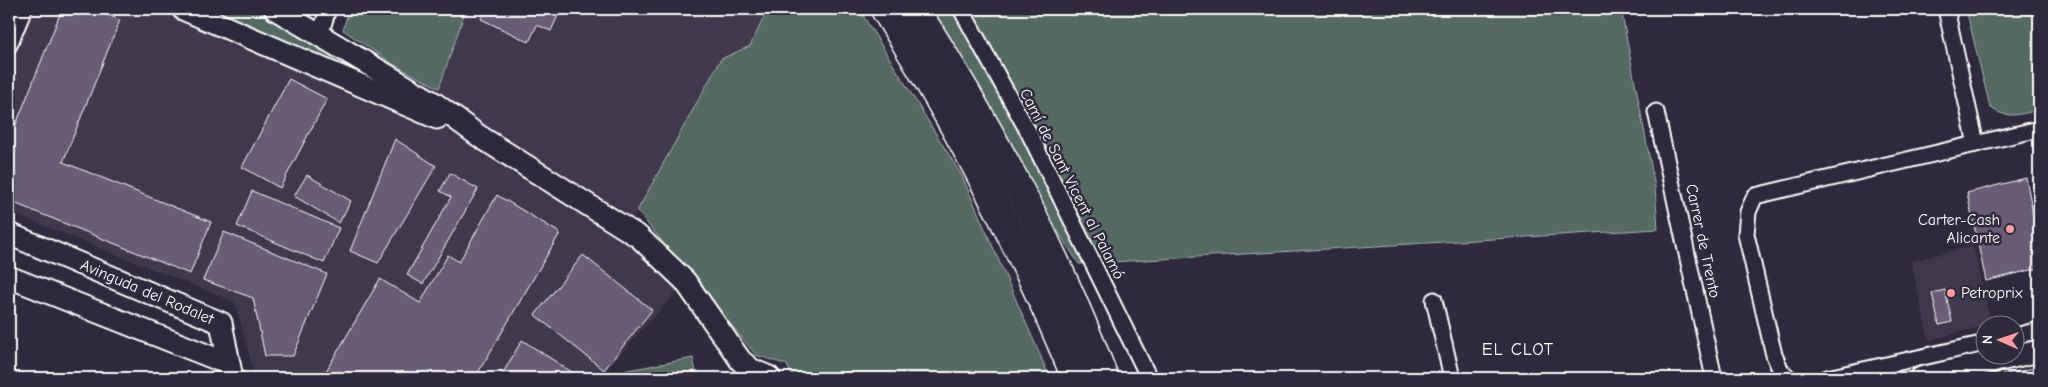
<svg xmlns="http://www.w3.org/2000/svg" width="2048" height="387" font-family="'Comic Neue',sans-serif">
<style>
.built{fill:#40394e}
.green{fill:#546a64;stroke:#aab4b2}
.building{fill:#695b76;stroke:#fff}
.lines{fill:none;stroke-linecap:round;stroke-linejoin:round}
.street-casing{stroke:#fff;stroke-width:19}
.secondary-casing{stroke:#fff;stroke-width:25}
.highway-casing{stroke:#fff;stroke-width:31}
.street{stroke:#2f2a3d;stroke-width:15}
.secondary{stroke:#2f2a3d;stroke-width:21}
.highway{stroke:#2f2a3d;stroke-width:28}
.tram{stroke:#fff;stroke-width:1}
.poi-dot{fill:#ff9aa2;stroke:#2f2a3d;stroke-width:2}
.labels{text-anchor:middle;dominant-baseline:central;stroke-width:5;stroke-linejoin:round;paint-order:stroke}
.street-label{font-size:16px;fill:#fff;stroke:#2f2a3d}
.poi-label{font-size:16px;fill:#fff;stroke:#2f2a3d;text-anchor:end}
.neighbourhood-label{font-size:18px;letter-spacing:1px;fill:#fff;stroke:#2f2a3d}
</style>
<rect width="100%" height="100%" fill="#2f2a3d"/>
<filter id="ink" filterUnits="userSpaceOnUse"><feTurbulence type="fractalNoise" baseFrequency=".02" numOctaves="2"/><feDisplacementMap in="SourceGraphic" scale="10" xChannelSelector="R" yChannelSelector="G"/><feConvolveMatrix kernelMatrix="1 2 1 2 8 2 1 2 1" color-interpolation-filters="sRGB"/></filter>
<g filter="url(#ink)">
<g class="built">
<polygon points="9,9 191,9 386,85 393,64 439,88 466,9 768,9 750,46 721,59 624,235 679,289 599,378 255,378 235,302 9,212"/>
<polygon points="1973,246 1991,324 1929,340 1911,261"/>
</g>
<g class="green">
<polygon points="191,9 261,9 386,85"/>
<polygon points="349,9 466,9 439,88 393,64 343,30"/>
<polygon points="768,9 859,9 962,176 1050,378 793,378 787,365 756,355 637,211 721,59 750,46"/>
<polygon points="914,9 1621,9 1655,187 1658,229 1079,264"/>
<path d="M1966,9H2039V110C2020,114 2006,120 1990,107Z"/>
<polygon points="693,358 697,378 601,378 601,375"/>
</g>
<g class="building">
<polygon points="62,9 94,9 120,20 63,162 211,222 190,274 9,201 9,142"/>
<polygon points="486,9 561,9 551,31 537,25 529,42 481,19"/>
<polygon points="289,79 327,99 280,188 242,167"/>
<polygon points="395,139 436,166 378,263 350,251"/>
<polygon points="450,173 478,189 423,284 407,275 451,197 440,191"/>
<polygon points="307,175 351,201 339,223 294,196"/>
<polygon points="2026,178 2034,218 2039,217 2039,268 1986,281 1967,193"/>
<polygon points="252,191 339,228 324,263 237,226"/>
<polygon points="497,195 560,233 475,378 322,378 380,279 420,303 448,255 459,262"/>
<polygon points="224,232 327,274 293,356 265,356 253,298 203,280"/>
<polygon points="583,255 652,310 604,370 535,315"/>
<polygon points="1945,290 1952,322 1939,325 1932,293"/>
<polygon points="522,340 581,378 500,378"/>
</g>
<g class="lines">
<g class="street-casing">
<g id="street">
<polyline points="961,9 1030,135 1149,378"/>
<polyline points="1946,9 1976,144"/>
<polyline points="320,35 328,9"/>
<polyline points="9,45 24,9"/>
<polyline points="1656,112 1714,378"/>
<polyline points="1434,300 1452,378"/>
<polyline points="2016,336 2039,330"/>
<polyline points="1789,378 1781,371 1774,355 1746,234 1748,212 1755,196 2039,129"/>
<polyline points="1827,378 1986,343"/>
</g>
</g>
<g class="secondary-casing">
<g id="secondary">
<polyline points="183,9 437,118"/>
<polyline points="275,9 434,103 479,136 639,237 685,281 741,361 752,370 769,377"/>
<polyline points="9,234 221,323 232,378"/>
<polyline points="9,277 229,364"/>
<polyline points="1921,378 2039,351"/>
</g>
</g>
<g class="highway-casing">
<g id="highway">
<path d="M885,9C959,127 1023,249 1076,378"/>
<path d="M915,9C989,125 1055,249 1104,378"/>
</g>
</g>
<use href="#street" class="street"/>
<use href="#secondary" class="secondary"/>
<use href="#highway" class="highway"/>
<g class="tram">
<polyline points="1988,378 2039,367"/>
<polyline points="2026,378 2039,375"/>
</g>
</g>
</g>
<g class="poi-dot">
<circle cx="2010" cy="229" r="5"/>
<circle cx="1951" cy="293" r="5"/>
</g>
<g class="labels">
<g class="street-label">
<text transform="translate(1072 184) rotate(63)">Camí de Sant Vicent al Palamó</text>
<text transform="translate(1703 241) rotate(78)">Carrer de Trento</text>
<text transform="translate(147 292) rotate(23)">Avinguda del Rodalet</text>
</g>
<g class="poi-label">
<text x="2000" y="220">Carter-Cash<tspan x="2000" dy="18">Alicante</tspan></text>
<text x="1961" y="293" text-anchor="start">Petroprix</text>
</g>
<g class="neighbourhood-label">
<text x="1518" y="349">EL CLOT</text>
</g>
</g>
<rect width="2048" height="387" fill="none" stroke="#2f2a3d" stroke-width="30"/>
<rect x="15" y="15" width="2018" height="357" fill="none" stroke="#fff" stroke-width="2" filter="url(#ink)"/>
<g transform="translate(2000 340) rotate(272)"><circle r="24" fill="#2f2a3d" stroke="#827f8b"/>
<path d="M0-4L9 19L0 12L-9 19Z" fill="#ff9aa2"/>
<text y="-8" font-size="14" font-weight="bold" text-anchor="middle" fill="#ffffff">N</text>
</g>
</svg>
